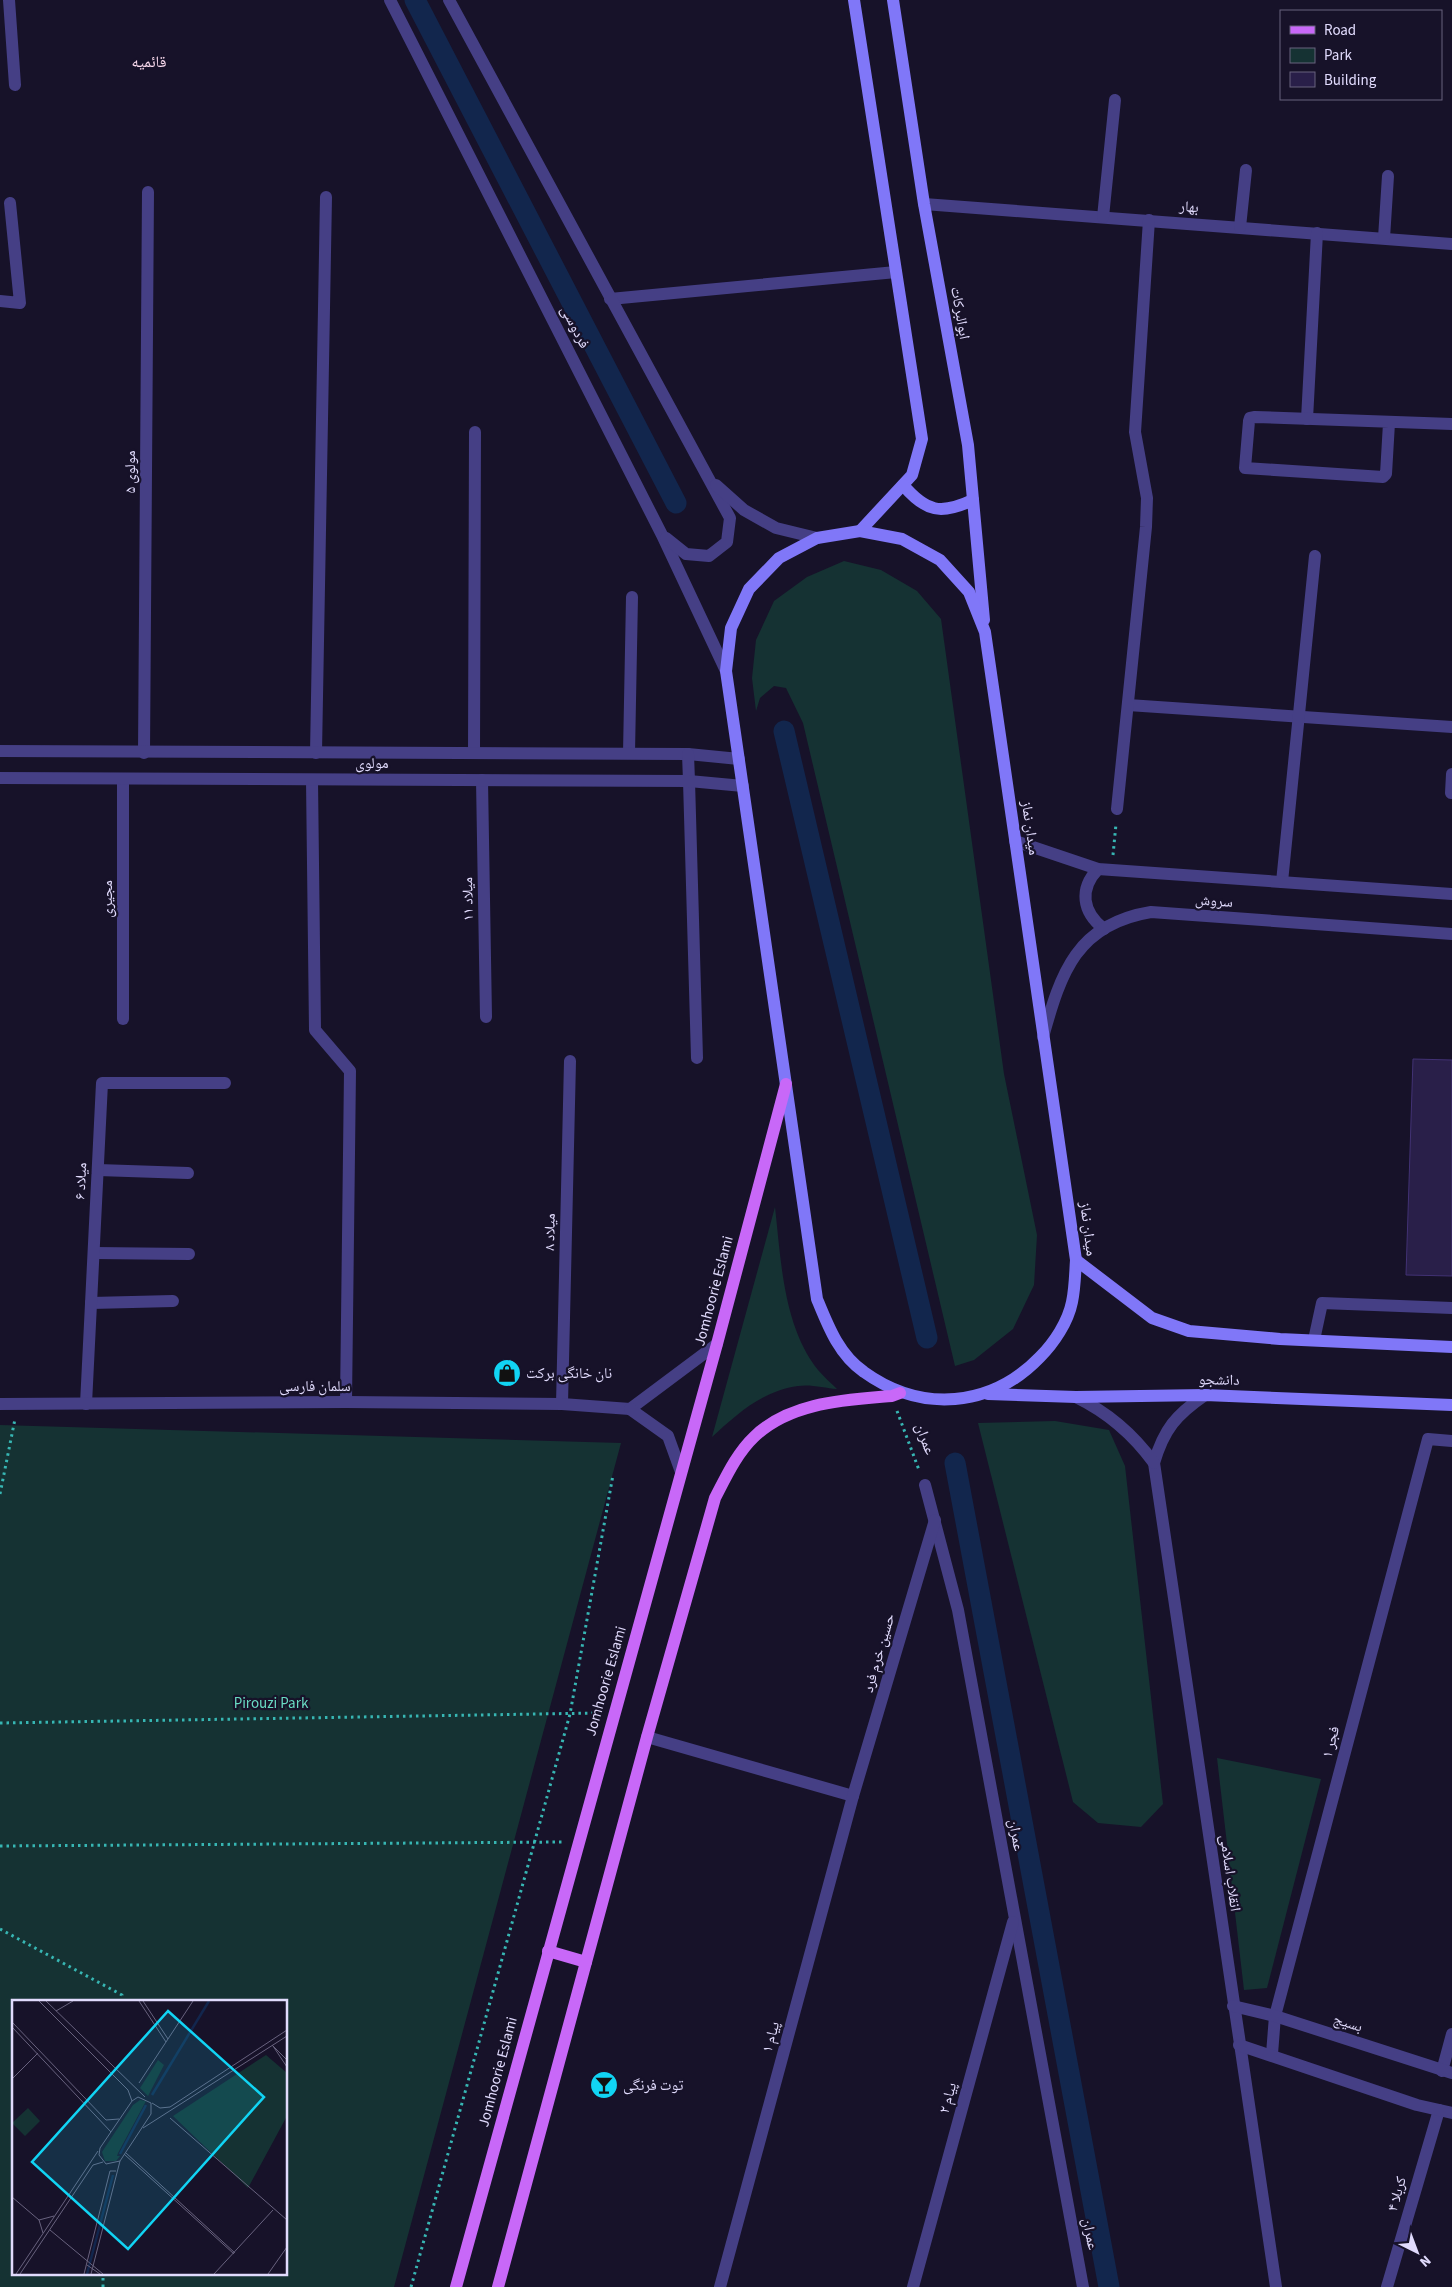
<svg xmlns="http://www.w3.org/2000/svg" width="1452" height="2287" font-family="'Source Sans 3','Noto Naskh Arabic',sans-serif">
<style>
.green{fill:#153233;fill-rule:evenodd}
.lines{fill:none;stroke-linecap:round;stroke-linejoin:round}
.canal{stroke:#12264d;stroke-width:21}
.building{fill:#291f49;stroke:#423274}
.path{stroke:#37b6b3;stroke-width:3;stroke-dasharray:2.5 4;stroke-linecap:butt}
.minor{stroke:#453f85;stroke-width:12}
.tertiary{stroke:#453f85;stroke-width:12}
.secondary{stroke:#8077f8;stroke-width:12}
.primary{stroke:#c868f8;stroke-width:12}
.labels{text-anchor:middle;dominant-baseline:central;stroke-width:4.5;stroke-linejoin:round;paint-order:stroke}
.street-label{font-size:15px;fill:#e1dbfd;stroke:#171229}
.poi-label{font-size:15px;fill:#e1dbfd;stroke:#171229;text-anchor:start}
.park-label{font-size:15px;fill:#69dbc3;stroke:#171229}
.neighbourhood-label{font-size:16px;fill:#fdddf0;stroke:#171229}
.inset-river{fill:none;stroke:#12264d;stroke-width:2.5}
.inset-road{fill:none;stroke:#68627e;stroke-width:1}
.view{fill:#11d4f4;fill-opacity:0.15;stroke:#11d4f4;stroke-width:2.5}
.inset-edge{fill:none;stroke:#e1dbfd;stroke-width:2.5}
</style>
<rect width="100%" height="100%" fill="#171229"/>
<g class="green">
<polygon points="844,561 881,570 917,591 941,619 1004,1074 1037,1235 1034,1285 1013,1329 974,1360 955,1366 803,723 786,688 774,686 760,698 756,711 752,678 756,640 774,601 807,577"/>
<path d="M775,1207C781,1260 783,1326 818,1370C824,1377 831,1383 837,1389C825,1388 810,1384 798,1386C762,1391 737,1414 712,1437Z"/>
<polygon points="1055,1421 1109,1430 1125,1466 1163,1804 1141,1827 1098,1823 1073,1802 978,1423"/>
<path d="M0,1425L621,1443L394,2287H0ZM14,2001H286V2273H14Z"/>
<polygon points="1217,1758 1321,1779 1267,1988 1244,1990"/>
</g>
<g class="lines">
<g class="canal">
<polyline points="415,0 676,503"/>
<polyline points="784,731 927,1338"/>
<polyline points="955,1463 1109,2287"/>
</g>
</g>
<polygon class="building" points="1413,1059 1452,1060 1452,1276 1406,1275"/>
<g class="lines">
<g class="path">
<polyline points="1113,855 1116,824"/>
<polyline points="897,1411 919,1470"/>
<polyline points="0,1494 15,1419"/>
<polyline points="0,1723 598,1713"/>
<polyline points="0,1846 562,1842"/>
<polyline points="0,1929 122,1995 121,2001"/>
<polyline points="103,2287 103,2273"/>
<polyline points="411,2287 570,1714 613,1475"/>
</g>
<g class="minor">
<polyline points="9,0 15,85"/>
<polyline points="924,204 1452,244"/>
<polyline points="1103,217 1115,100"/>
<polyline points="1240,227 1246,170"/>
<polyline points="1384,238 1388,176"/>
<polyline points="610,299 896,272"/>
<polyline points="0,301 20,303 10,203"/>
<polyline points="1307,419 1317,233"/>
<polyline points="1389,423 1386,474 1383,477 1245,468 1249,421 1250,418 1255,417 1452,424"/>
<polyline points="1128,705 1452,727"/>
<polyline points="144,753 148,192"/>
<polyline points="316,753 326,197"/>
<polyline points="474,753 475,432"/>
<polyline points="629,753 632,597"/>
<polyline points="123,779 123,1019"/>
<polyline points="312,780 315,1030 350,1071 346,1402"/>
<polyline points="482,780 486,1017"/>
<polyline points="689,781 697,1058"/>
<polyline points="1451,793 1452,774"/>
<polyline points="1117,809 1146,527 1147,498 1135,432 1149,220"/>
<polyline points="1282,882 1315,556"/>
<polyline points="98,1170 188,1173"/>
<polyline points="94,1253 189,1254"/>
<polyline points="91,1303 173,1301"/>
<polyline points="1314,1340 1322,1303 1452,1308"/>
<polyline points="86,1404 102,1083 225,1083"/>
<polyline points="562,1404 570,1061"/>
<polyline points="925,1485 958,1610 1083,2287"/>
<polyline points="647,1737 853,1796"/>
<polyline points="1272,2054 1275,2016 1428,1439 1452,1441"/>
<polyline points="1442,2071 1452,2034"/>
<polyline points="720,2287 853,1796 935,1520"/>
<polyline points="913,2287 1013,1922"/>
<polyline points="1387,2287 1439,2110"/>
</g>
<g class="tertiary">
<polyline points="390,0 662,535 726,671"/>
<polyline points="449,0 730,518 727,542 709,556 686,554 666,538"/>
<polyline points="716,485 744,510 776,528 817,538"/>
<polyline points="0,751 688,754 739,759"/>
<polyline points="688,754 689,781"/>
<polyline points="0,778 689,781 743,786"/>
<polyline points="1015,841 1098,869 1452,894"/>
<path d="M1098,869C1079,889 1082,912 1104,929"/>
<path d="M1043,1037C1061,972 1077,924 1151,912L1452,934"/>
<path d="M1205,1395C1176,1415 1164,1429 1154,1463L1276,2287"/>
<path d="M1076,1397C1109,1413 1133,1434 1154,1463"/>
<polyline points="0,1404 346,1402 562,1404 630,1409"/>
<polyline points="630,1409 717,1344"/>
<polyline points="630,1409 668,1436 681,1472"/>
<polyline points="1233,2006 1275,2016 1452,2073"/>
<polyline points="1239,2045 1417,2105 1452,2113"/>
</g>
<g class="secondary">
<polyline points="854,0 922,439 912,475 860,531"/>
<polyline points="893,0 924,204 968,445 984,620"/>
<path d="M903,485C926,512 941,515 973,500"/>
<path d="M860,531L902,539L940,560L969,592L985,632L1076,1260C1075,1274 1075,1288 1072,1302C1068,1322 1054,1343 1040,1357C991,1408 921,1413 864,1372C839,1355 828,1326 817,1299L726,671L731,628L749,589L779,558L817,538Z"/>
<polyline points="1076,1260 1152,1318 1189,1331 1280,1339 1452,1347"/>
<polyline points="988,1394 1076,1397 1205,1395 1452,1405"/>
</g>
<g class="primary">
<polyline points="548,1951 586,1962"/>
<polyline points="456,2287 717,1344 786,1084"/>
<path d="M498,2287L647,1737L715,1498C726,1477 737,1453 754,1437C790,1402 845,1400 892,1396L900,1393"/>
</g>
</g>
<defs>
<g id="shop-disc" transform="scale(1.4375)"><circle r="9.5" fill="#11d4f4" stroke="#171229"/><path d="M-5-2.5h2.3a2.7 3.5 0 0 1 5.4 0H5L5.5 6h-11ZM-1.5-2.5h3a1.5 2.3 0 0 0-3 0Z" fill="#111"/></g>
<g id="bar-disc" transform="scale(1.4375)"><circle r="9.5" fill="#11d4f4" stroke="#171229"/><path d="M-6-5H6L.8 .8V4.5H3.5V6h-7V4.5H-.8V.8Z" fill="#111"/></g>
</defs>
<g fill-rule="evenodd">
<use href="#shop-disc" x="507" y="1373"/>
<use href="#bar-disc" x="604" y="2085"/>
</g>
<g class="labels">
<g class="street-label">
<text transform="translate(1189 207) rotate(4)">بهار</text>
<text transform="translate(960 313) rotate(80)">ابوالبرکات</text>
<text transform="translate(575 327) rotate(63)">فردوسی</text>
<text transform="translate(130 472) rotate(-90)">مولوی ۵</text>
<text x="372" y="763">مولوی</text>
<text transform="translate(1030 828) rotate(82)">میدان نماز</text>
<text transform="translate(107 899) rotate(-90)">مجیری</text>
<text transform="translate(468 899) rotate(-91)">میلاد ۱۱</text>
<text transform="translate(1214 901) rotate(4)">سروش</text>
<text transform="translate(81 1181) rotate(-87)">میلاد ۶</text>
<text transform="translate(1088 1229) rotate(83)">میدان نماز</text>
<text transform="translate(550 1232) rotate(-89)">میلاد ۸</text>
<text transform="translate(714 1291) rotate(-75)">Jomhoorie Eslami</text>
<text transform="translate(1219 1380) rotate(1)">دانشجو</text>
<text x="315" y="1386">سلمان فارسی</text>
<text transform="translate(925 1439) rotate(70)">عمران</text>
<text transform="translate(879 1653) rotate(-74)">حسین خرم فرد</text>
<text transform="translate(606 1681) rotate(-74)">Jomhoorie Eslami</text>
<text transform="translate(1331 1742) rotate(-75)">فجر ۱</text>
<text transform="translate(1016 1835) rotate(80)">عمران</text>
<text transform="translate(1230 1873) rotate(82)">انقلاب اسلامی</text>
<text transform="translate(1348 2023) rotate(18)">بسیج</text>
<text transform="translate(771 2037) rotate(-75)">پیام ۱</text>
<text transform="translate(498 2072) rotate(-75)">Jomhoorie Eslami</text>
<text transform="translate(948 2098) rotate(-75)">پیام ۲</text>
<text transform="translate(1397 2194) rotate(-74)">کربلا ۴</text>
<text transform="translate(1090 2234) rotate(79)">عمران</text>
</g>
<g class="poi-label">
<text x="526" y="1373">نان خانگی برکت</text>
<text x="623" y="2085">توت فرنگی</text>
</g>
<g class="park-label">
<text x="271" y="1703">Pirouzi Park</text>
</g>
<g class="neighbourhood-label">
<text x="149" y="62">قائمیه</text>
</g>
</g>
<g transform="translate(12 2000)">
<rect width="275" height="275" fill="#171229"/>
<path d="M254,55L275,73V116L236,188L161,116ZM146,60L152,65L136,96L128,88ZM128,100L134,101L106,153L105,156H108L104,161H93L90,152L121,105ZM16,108L28,121L13,136L0,123Z" fill="#153233"/>
<path class="inset-river" d="M140,95L197,1M108,154L134,105M75,274L101,175"/>
<path class="inset-road" d="M27,1L116,90L120,101M34,1L133,97M127,1L154,42M131,1L156,39M44,11L61,1M0,22L94,120L107,119M0,27L99,132M260,45L275,60M261,46L275,67M0,79L26,53M127,83L181,1M126,97L139,103V114L108,161L94,164L87,155L88,148L120,101ZM140,103L148,108L158,107L275,30M158,118L275,220M131,128L275,36M114,153L223,253M112,154L222,254M0,197L27,220M38,230L91,274M31,233L27,220L42,216M75,265L88,274M4,274L86,151M8,274L81,165L91,162M72,274L98,171H104M79,274L108,161M202,274L261,210M256,274L275,247"/>
<path class="view" d="M156,11L252,97L116,249L20,162Z"/>
<rect width="275" height="275" class="inset-edge"/>
</g>
<rect x="1280" y="10" width="162" height="90" fill="#171229" stroke="#68627e"/>
<rect x="1290" y="26" width="25" height="8" fill="#c868f8" stroke="#68627e"/>
<text x="1324" y="35" font-size="15" fill="#e1dbfd">Road</text>
<rect x="1290" y="48" width="25" height="15" fill="#153233" stroke="#68627e"/>
<text x="1324" y="60" font-size="15" fill="#e1dbfd">Park</text>
<rect x="1290" y="72" width="25" height="15" fill="#291f49" stroke="#68627e"/>
<text x="1324" y="85" font-size="15" fill="#e1dbfd">Building</text>
<g transform="translate(1417 2252) rotate(138)" stroke="#171229" stroke-width="4" paint-order="stroke">
<path d="M0-4L9 19L0 12L-9 19Z" fill="#e1dbfd"/>
<text y="-8" font-size="14" font-weight="bold" text-anchor="middle" fill="#e1dbfd">N</text>
</g>
</svg>
